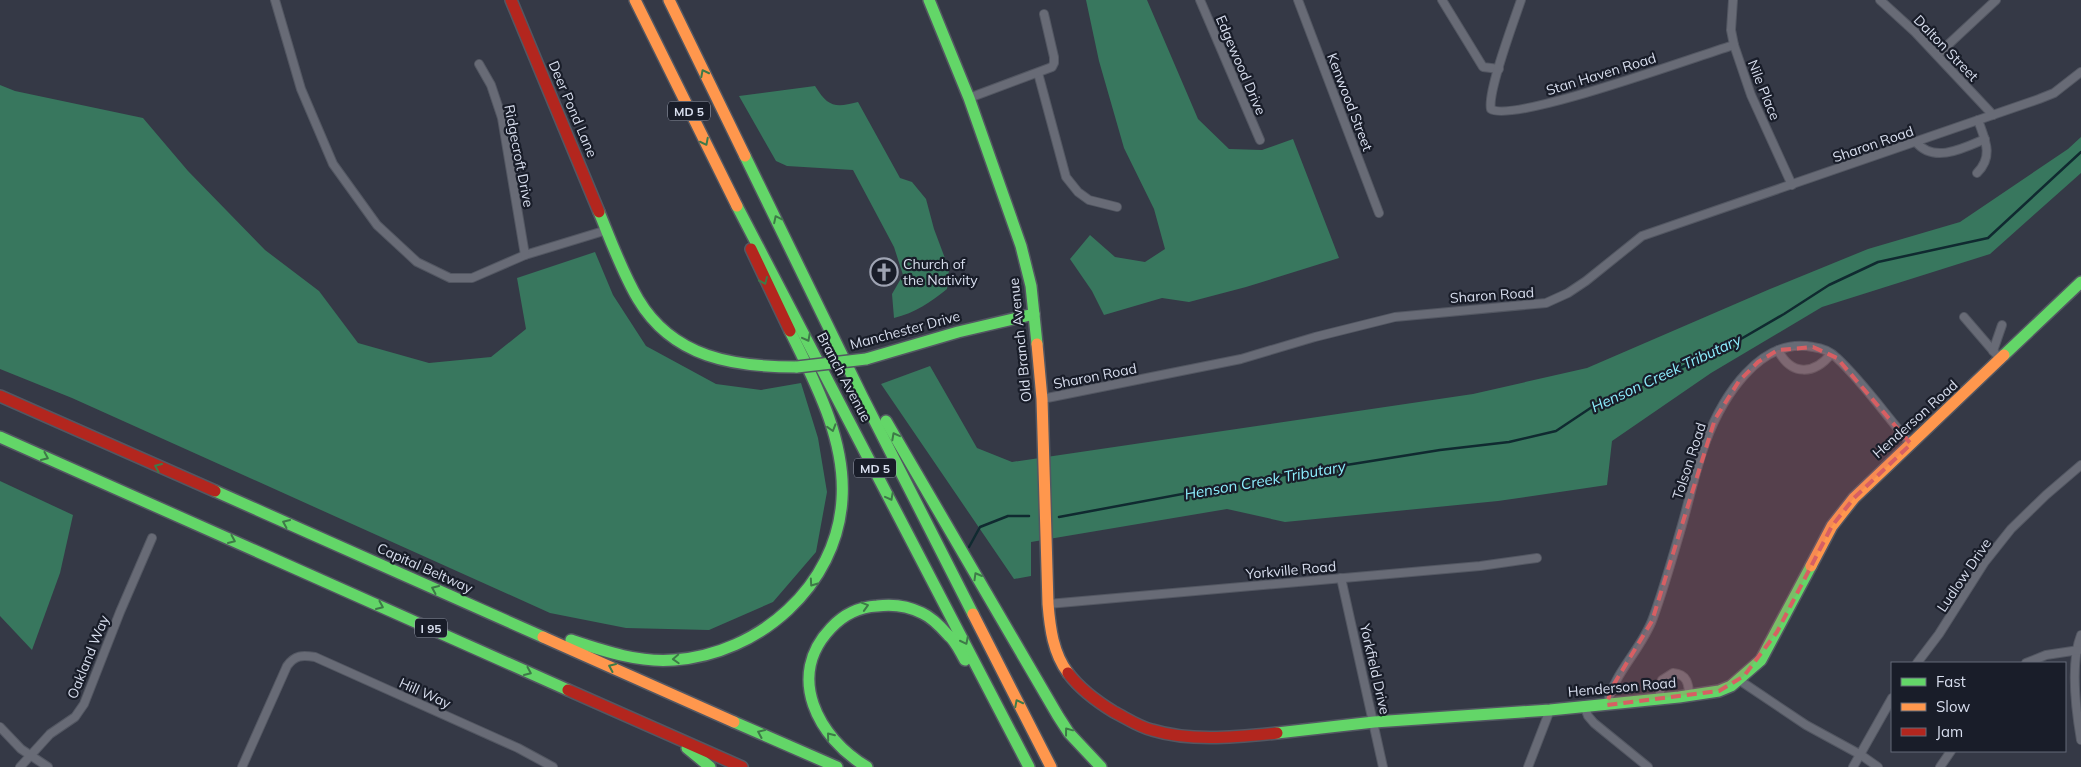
<svg xmlns="http://www.w3.org/2000/svg" width="2081" height="767" font-family="Mulish,sans-serif">
<style>
.forest{fill:#38775e}
.lines{fill:none;stroke-linecap:round;stroke-linejoin:round}
.stream{stroke:#102a30;stroke-width:2.5}
.street-casing{stroke:#535762;stroke-width:10}
.fast-casing{stroke:#535762;stroke-width:14}
.slow-casing{stroke:#535762;stroke-width:14}
.jam-casing{stroke:#535762;stroke-width:14}
.street{stroke:#686b76;stroke-width:8}
.fast{stroke:#63d668;stroke-width:11}
.slow{stroke:#ff974d;stroke-width:11}
.jam{stroke:#b3261e;stroke-width:11}
.fast-bridge-casing{stroke:#535762;stroke-width:14;stroke-linecap:butt}
.fast-bridge{stroke:#63d668;stroke-width:11}
.oneway{stroke:#3e7a48}
.marked{fill:#d75f63;fill-opacity:0.2;stroke:#d75f63;stroke-width:4;stroke-dasharray:10 6;stroke-linejoin:round}
.labels{text-anchor:middle;dominant-baseline:central;stroke-width:4.5;stroke-linejoin:round;paint-order:stroke}
.shield{fill:#191d29;stroke:#9fa4b3;stroke-width:1}
.shield-label{font-size:12px;font-weight:bold;fill:#d8deee}
.street-label{font-size:14px;fill:#d8deee;stroke:#191d29}
.poi-label{font-size:14px;fill:#d8deee;stroke:#191d29;text-anchor:start}
.water-label{font-size:15px;font-style:italic;fill:#8cedfc;stroke:#191d29}
</style>
<rect width="100%" height="100%" fill="#353946"/>
<g class="forest">
<polygon points="1086,0 1147,0 1198,119 1229,149 1262,150 1293,139 1339,258 1246,287 1189,302 1162,298 1104,315 1092,291 1070,259 1090,235 1115,257 1145,262 1165,249 1154,209 1124,148 1099,61"/>
<polygon points="0,85 15,91 143,118 188,171 265,250 319,291 358,343 429,363 491,357 526,329 517,278 595,252 613,295 646,346 716,384 761,390 801,383 818,438 827,492 816,552 773,602 709,630 626,628 550,613 72,398 0,369"/>
<path d="M815,86C828,107 835,108 858,102L900,178L912,182L926,199L934,229L949,269L947,289C931,302 915,313 894,318L892,294L903,275L894,247L853,170L787,166L776,161L739,96Z"/>
<polygon points="2081,137 2081,173 1990,254 1822,307 1711,373 1612,441 1607,485 1498,501 1285,522 1227,509 1031,542 1031,576 1014,579 881,384 930,366 977,448 1012,462 1473,394 1587,368 1770,289 1868,249 1960,222 2068,149"/>
<polygon points="0,481 73,515 60,573 32,650 0,616"/>
</g>
<g class="lines">
<g class="stream">
<polyline points="1059,517 1284,475 1440,450 1509,442 1556,431 1598,403 1665,375 1734,343 1784,314 1829,285 1878,262 1988,238 2081,152"/>
<polyline points="969,547 980,527 1008,516 1029,516"/>
</g>
<g class="street-casing">
<g id="street">
<polyline points="275,0 301,89 333,164 377,225 417,262 450,278 472,278 525,255 607,230"/>
<polyline points="1200,0 1260,140"/>
<polyline points="1298,0 1379,213"/>
<polyline points="1442,0 1483,67 1499,69"/>
<path d="M1521,0C1514,21 1487,92 1491,109C1512,124 1700,55 1734,45"/>
<polyline points="1733,0 1731,30 1734,45 1751,95 1792,185"/>
<polyline points="1880,0 1915,32 1993,115"/>
<polyline points="1937,55 1996,0"/>
<polyline points="479,64 491,85 502,118 525,255"/>
<polyline points="1038,73 1066,177 1078,192 1089,200 1117,207"/>
<polyline points="969,98 1052,67 1054,63 1054,57 1044,14"/>
<path d="M1916,142C1934,164 1964,148 1985,139"/>
<path d="M1977,173C1994,156 1985,140 1978,120"/>
<polyline points="1964,317 2001,360"/>
<path d="M1778,350C1791,376 1814,375 1831,354"/>
<polyline points="1993,351 2002,325"/>
<polyline points="1042,399 1241,359 1315,337 1395,317 1546,303 1568,293 1586,281 1642,236 2039,99 2054,93 2081,72"/>
<polyline points="1341,578 1383,767"/>
<polyline points="1048,604 1480,566 1537,558"/>
<path d="M2081,635C2070,663 2076,711 2081,740"/>
<polyline points="1917,663 1939,634 1984,563 2011,529 2046,495 2081,465"/>
<polyline points="2026,663 2046,655 2079,650"/>
<polyline points="1739,680 1806,725 1861,755 1878,767"/>
<path d="M1659,700L1662,680L1673,673C1687,674 1689,684 1689,696"/>
<polyline points="1584,705 1588,716 1594,723 1648,767"/>
<path d="M1607,705C1614,672 1642,649 1653,618C1664,588 1673,556 1682,525C1690,497 1696,468 1706,441C1722,398 1760,336 1813,347C1822,348 1831,352 1837,358C1863,382 1887,417 1911,444"/>
<polyline points="0,727 21,749 48,767"/>
<polyline points="20,767 50,734 75,717 84,704 120,612 152,538"/>
<path d="M242,767L287,666C295,655 302,655 315,657L518,748L553,767"/>
<polyline points="1528,767 1550,710"/>
<polyline points="1853,767 1892,698"/>
<polyline points="1940,767 1951,751"/>
</g>
</g>
<g class="fast-casing">
<g id="fast">
<polyline points="929,0 969,98 1021,246 1031,286 1037,344"/>
<polyline points="745,156 862,396 973,614"/>
<polyline points="737,206 1029,767"/>
<path d="M599,212C611,241 622,272 638,299C673,358 734,367 797,367"/>
<polyline points="2004,355 2081,282"/>
<polyline points="866,359 958,332 1034,314"/>
<polyline points="886,421 1058,716 1069,733 1101,767"/>
<polyline points="0,437 568,690"/>
<polyline points="215,491 543,637"/>
<path d="M571,640C604,651 639,663 674,660C759,654 837,586 842,499C846,440 815,382 790,331"/>
<polyline points="734,722 837,767"/>
<polyline points="1277,733 1374,722 1550,710 1679,697 1719,691 1731,686 1761,660 1811,566"/>
<polyline points="687,748 710,767"/>
<path d="M867,767C818,738 785,676 831,628C843,615 859,607 877,606C892,604 908,606 922,613C931,617 941,627 948,635C956,641 960,652 965,660"/>
</g>
</g>
<g class="slow-casing">
<g id="slow">
<polyline points="635,0 737,206"/>
<polyline points="669,0 745,156"/>
<path d="M1037,344L1042,399L1048,604C1050,628 1053,653 1068,673"/>
<polyline points="1811,566 1832,526 1854,498 2004,355"/>
<polyline points="973,614 1051,767"/>
<polyline points="543,637 734,722"/>
</g>
</g>
<g class="jam-casing">
<g id="jam">
<polyline points="511,0 599,212"/>
<polyline points="751,249 790,331"/>
<polyline points="0,396 215,491"/>
<path d="M1068,673C1080,689 1096,701 1114,712C1126,718 1139,727 1152,730C1191,742 1236,737 1277,733"/>
<polyline points="568,690 742,767"/>
</g>
</g>
<use href="#street" class="street"/>
<use href="#fast" class="fast"/>
<use href="#slow" class="slow"/>
<use href="#jam" class="jam"/>
<g class="fast-bridge-casing">
<polyline id="fast-bridge" points="797,367 866,359"/>
</g>
<use href="#fast-bridge" class="fast-bridge"/>
</g>
<defs><path id="oneway-chevron" d="M-2-3.5L2.5 0L-2 3.5" fill="none" stroke-width="1.6" stroke-linecap="round" stroke-linejoin="round" transform="scale(1.25)"/></defs>
<g class="oneway">
<use href="#oneway-chevron" transform="translate(704 73) rotate(-117)"/>
<use href="#oneway-chevron" transform="translate(705 142) rotate(63)"/>
<use href="#oneway-chevron" transform="translate(777 219) rotate(-116)"/>
<use href="#oneway-chevron" transform="translate(764 281) rotate(66)"/>
<use href="#oneway-chevron" transform="translate(807 338) rotate(62)"/>
<use href="#oneway-chevron" transform="translate(832 428) rotate(73)"/>
<use href="#oneway-chevron" transform="translate(895 436) rotate(-118)"/>
<use href="#oneway-chevron" transform="translate(45 457) rotate(24)"/>
<use href="#oneway-chevron" transform="translate(158 467) rotate(-156)"/>
<use href="#oneway-chevron" transform="translate(890 497) rotate(62)"/>
<use href="#oneway-chevron" transform="translate(286 523) rotate(-156)"/>
<use href="#oneway-chevron" transform="translate(232 540) rotate(24)"/>
<use href="#oneway-chevron" transform="translate(977 576) rotate(-120)"/>
<use href="#oneway-chevron" transform="translate(813 583) rotate(125)"/>
<use href="#oneway-chevron" transform="translate(435 589) rotate(-156)"/>
<use href="#oneway-chevron" transform="translate(380 606) rotate(24)"/>
<use href="#oneway-chevron" transform="translate(865 606) rotate(-17)"/>
<use href="#oneway-chevron" transform="translate(965 641) rotate(63)"/>
<use href="#oneway-chevron" transform="translate(676 659) rotate(177)"/>
<use href="#oneway-chevron" transform="translate(612 667) rotate(-156)"/>
<use href="#oneway-chevron" transform="translate(528 672) rotate(24)"/>
<use href="#oneway-chevron" transform="translate(1018 703) rotate(-117)"/>
<use href="#oneway-chevron" transform="translate(1068 731) rotate(-127)"/>
<use href="#oneway-chevron" transform="translate(761 733) rotate(-156)"/>
<use href="#oneway-chevron" transform="translate(830 736) rotate(-129)"/>
</g>
<path class="marked" d="M1813,347L1837,358L1911,444L1854,498L1832,526L1777,632L1744,676L1719,691L1607,705L1611,689L1652,621L1715,419L1739,381L1758,362L1778,350Z"/>
<defs>
<g id="church-ring" transform="scale(1.4375)"><circle r="9.5" fill="#191d29" stroke="#9fa4b3" stroke-width="1.5"/><path d="M-1.2-6h2.4v3.5h3.3v2.4h-3.3V6h-2.4V-.1h-3.3v-2.4h3.3Z" fill="#9fa4b3"/></g>
</defs>
<g fill-rule="evenodd">
<use href="#church-ring" x="884" y="272"/>
</g>
<g class="labels">
<g class="shield">
<rect x="668" y="101.5" width="42" height="19" rx="4"/>
<rect x="854" y="458.5" width="42" height="19" rx="4"/>
<rect x="415" y="618.5" width="32" height="19" rx="4"/>
</g>
<g class="shield-label">
<text x="689" y="111">MD 5</text>
<text x="875" y="468">MD 5</text>
<text x="431" y="628">I 95</text>
</g>
<g class="street-label">
<text transform="translate(1946 48) rotate(46)">Dalton Street</text>
<text transform="translate(1241 65) rotate(67)">Edgewood Drive</text>
<text transform="translate(1601 74) rotate(-17)">Stan Haven Road</text>
<text transform="translate(1764 90) rotate(68)">Nile Place</text>
<text transform="translate(1350 102) rotate(69)">Kenwood Street</text>
<text transform="translate(573 109) rotate(67)">Deer Pond Lane</text>
<text transform="translate(1873 144) rotate(-19)">Sharon Road</text>
<text transform="translate(519 156) rotate(79)">Ridgecroft Drive</text>
<text transform="translate(1492 295) rotate(-4)">Sharon Road</text>
<text transform="translate(905 330) rotate(-15)">Manchester Drive</text>
<text transform="translate(1020 340) rotate(-96)">Old Branch Avenue</text>
<text transform="translate(1095 376) rotate(-11)">Sharon Road</text>
<text transform="translate(844 377) rotate(62)">Branch Avenue</text>
<text transform="translate(1915 419) rotate(-42)">Henderson Road</text>
<text transform="translate(1689 461) rotate(-72)">Tolson Road</text>
<text transform="translate(425 568) rotate(24)">Capital Beltway</text>
<text transform="translate(1291 570) rotate(-5)">Yorkville Road</text>
<text transform="translate(1964 575) rotate(-56)">Ludlow Drive</text>
<text transform="translate(88 657) rotate(-68)">Oakland Way</text>
<text transform="translate(1375 669) rotate(77)">Yorkfield Drive</text>
<text transform="translate(1622 687) rotate(-5)">Henderson Road</text>
<text transform="translate(425 693) rotate(24)">Hill Way</text>
</g>
<g class="poi-label">
<text x="903" y="264">Church of<tspan x="903" dy="16">the Nativity</tspan></text>
</g>
<g class="water-label">
<text transform="translate(1666 373) rotate(-25)">Henson Creek Tributary</text>
<text transform="translate(1265 480) rotate(-10)">Henson Creek Tributary</text>
</g>
</g>
<rect x="1891" y="662" width="175" height="90" fill="#191d29" stroke="#656a78"/>
<rect x="1901" y="678" width="25" height="8" fill="#63d668" stroke="#656a78"/>
<text x="1936" y="687" font-size="15" fill="#d8deee">Fast</text>
<rect x="1901" y="703" width="25" height="8" fill="#ff974d" stroke="#656a78"/>
<text x="1936" y="712" font-size="15" fill="#d8deee">Slow</text>
<rect x="1901" y="728" width="25" height="8" fill="#b3261e" stroke="#656a78"/>
<text x="1936" y="737" font-size="15" fill="#d8deee">Jam</text>
</svg>
